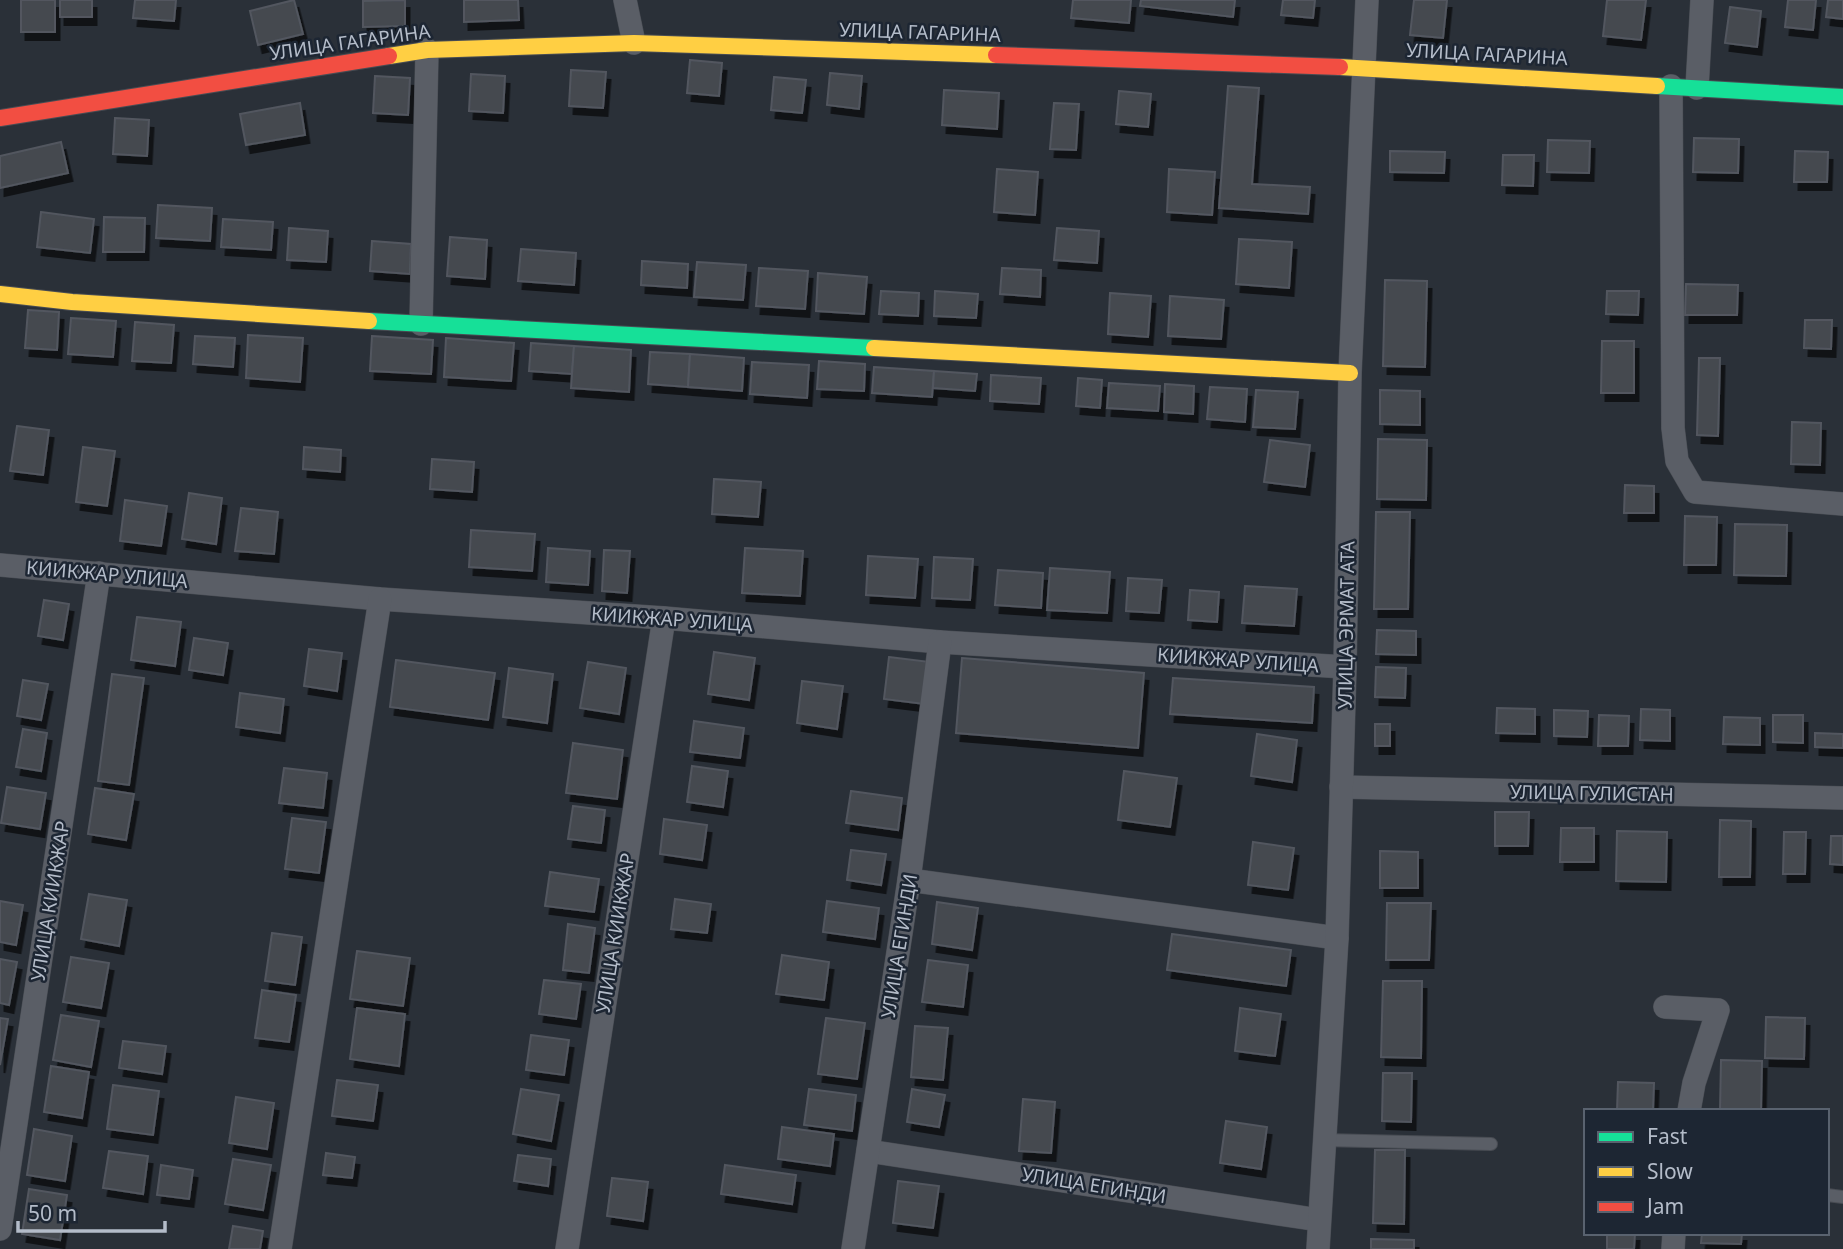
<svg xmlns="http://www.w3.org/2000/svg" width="1843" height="1249" font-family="'Noto Sans',sans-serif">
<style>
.building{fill:#444950;stroke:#52575f;stroke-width:2;filter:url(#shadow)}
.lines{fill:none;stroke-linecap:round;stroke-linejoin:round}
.lane-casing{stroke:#484c53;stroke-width:14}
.street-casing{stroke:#484c53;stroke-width:24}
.fast-casing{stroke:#484c53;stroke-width:18}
.slow-casing{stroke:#484c53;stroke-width:18}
.jam-casing{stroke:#484c53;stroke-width:18}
.lane{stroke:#5a5e66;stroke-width:12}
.street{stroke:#5a5e66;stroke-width:23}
.fast{stroke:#16e098;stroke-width:16}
.slow{stroke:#ffcf43;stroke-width:16}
.jam{stroke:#f24e42;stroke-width:16}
.labels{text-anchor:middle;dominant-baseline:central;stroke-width:5;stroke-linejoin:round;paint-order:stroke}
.street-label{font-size:19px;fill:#b4bcc9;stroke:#1d2633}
</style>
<defs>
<filter id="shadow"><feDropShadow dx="4.5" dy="8" stdDeviation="0" flood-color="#0009"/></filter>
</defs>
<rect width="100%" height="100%" fill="#2a3038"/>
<g class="building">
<rect x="21" y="0" width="34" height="32"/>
<rect x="60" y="0" width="32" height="17"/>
<polygon points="135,0 176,0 174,21 133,18"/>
<polygon points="294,0 303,34 258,45 250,11"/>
<polygon points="405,0 405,26 363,27 363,1"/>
<polygon points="464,0 518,0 519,20 464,22"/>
<polygon points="1073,0 1131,0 1129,23 1071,18"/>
<polygon points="1141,0 1235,0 1233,17 1140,6"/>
<polygon points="1283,0 1315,0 1313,18 1281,15"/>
<polygon points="1414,0 1447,0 1443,38 1410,35"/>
<polygon points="1607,0 1646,0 1641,40 1603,36"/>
<polygon points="1788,0 1816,0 1813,30 1785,27"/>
<polygon points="1828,0 1843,0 1843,19 1826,17"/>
<polygon points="1730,7 1761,11 1757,47 1725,43"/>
<polygon points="690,60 722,63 719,96 687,93"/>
<polygon points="571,70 606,72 603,108 569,106"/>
<polygon points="830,73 862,76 859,109 827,105"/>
<polygon points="471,74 505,76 503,113 469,111"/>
<polygon points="375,76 410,78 408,115 373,113"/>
<polygon points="774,77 806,80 802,113 771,110"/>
<polygon points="1228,86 1259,88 1252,184 1310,187 1308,214 1219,208"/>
<polygon points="944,90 999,93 997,129 942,125"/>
<polygon points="1119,91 1151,94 1148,127 1116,124"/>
<polygon points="300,103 305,135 246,145 240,114"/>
<polygon points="1054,103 1079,104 1076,150 1050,149"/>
<polygon points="115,118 149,120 147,156 113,154"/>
<polygon points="1694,138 1739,139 1738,173 1693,172"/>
<polygon points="1548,140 1590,141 1589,173 1547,172"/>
<polygon points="61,142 68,173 0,188 0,156"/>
<polygon points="1390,151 1445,152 1444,173 1390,172"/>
<polygon points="1795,151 1828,152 1827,182 1794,182"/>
<polygon points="1503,155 1534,155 1533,186 1502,185"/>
<polygon points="997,169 1038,172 1035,215 994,212"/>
<polygon points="1169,169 1215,172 1212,215 1167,212"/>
<polygon points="158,205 212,208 210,241 156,238"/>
<polygon points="41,212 94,219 90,253 37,247"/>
<polygon points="104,217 145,218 144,252 103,252"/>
<polygon points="223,219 273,222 271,250 221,247"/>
<polygon points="289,228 328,231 326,262 287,260"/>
<polygon points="1057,228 1099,231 1097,263 1054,260"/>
<polygon points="450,237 487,240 485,279 447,276"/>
<polygon points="1239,239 1292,242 1289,288 1236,284"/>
<polygon points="372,241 411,244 410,274 370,271"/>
<polygon points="521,249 576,253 574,285 518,281"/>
<polygon points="642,261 688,264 687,288 641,285"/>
<polygon points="697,262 746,265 743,300 694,297"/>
<polygon points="759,268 808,271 805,309 756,306"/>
<polygon points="1002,268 1041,270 1040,297 1000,294"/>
<polygon points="818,273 867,277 864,314 816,311"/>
<polygon points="1385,280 1427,281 1425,367 1383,366"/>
<polygon points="1686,284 1738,285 1737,315 1685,315"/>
<polygon points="881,291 919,293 918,316 879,314"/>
<polygon points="935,291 978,294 976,318 934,316"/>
<polygon points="1607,291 1639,291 1638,315 1606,314"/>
<polygon points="1110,293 1151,296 1148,337 1108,334"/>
<polygon points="1170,296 1224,300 1221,339 1168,336"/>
<polygon points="28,310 59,312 57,350 25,348"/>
<polygon points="71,318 116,321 113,357 68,354"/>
<polygon points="1805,320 1832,320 1831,349 1804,348"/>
<polygon points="135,322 174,325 171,363 132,361"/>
<polygon points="248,335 303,338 300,382 246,378"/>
<polygon points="195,336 235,338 233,367 193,364"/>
<polygon points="372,336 433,340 431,374 370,371"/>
<polygon points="446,338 514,343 511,381 444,377"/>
<polygon points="1602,341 1634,341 1634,393 1601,393"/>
<polygon points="531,343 574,346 572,374 529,371"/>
<polygon points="574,346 631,350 629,392 571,388"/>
<polygon points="650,352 690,354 688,387 648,384"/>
<polygon points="690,354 744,358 742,391 688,387"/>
<polygon points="1699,358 1720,358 1718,436 1697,435"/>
<polygon points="819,361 865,364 864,391 817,389"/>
<polygon points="752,362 809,365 807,398 750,394"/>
<polygon points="874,367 934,371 932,397 872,393"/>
<polygon points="934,371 977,374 975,391 933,388"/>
<polygon points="991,375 1041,378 1039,404 990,401"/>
<polygon points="1078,378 1102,380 1100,408 1076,406"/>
<polygon points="1109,383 1160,386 1158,411 1107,408"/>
<polygon points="1165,384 1194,386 1193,414 1164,412"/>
<polygon points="1210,387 1247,389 1245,422 1207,419"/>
<polygon points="1256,390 1298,392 1295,429 1253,427"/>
<polygon points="1380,390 1420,391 1420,425 1380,424"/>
<polygon points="1792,422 1821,423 1820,465 1791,464"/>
<polygon points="17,426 49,430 43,475 10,471"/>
<polygon points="1378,439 1427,440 1426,500 1377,499"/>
<polygon points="1270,440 1310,445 1305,487 1264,482"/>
<polygon points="83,447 115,451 107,506 76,502"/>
<polygon points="304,447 341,450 340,472 303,469"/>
<polygon points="432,459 474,462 472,492 430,489"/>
<polygon points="714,479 761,482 758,517 712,514"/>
<polygon points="1625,485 1654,486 1654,513 1624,513"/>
<polygon points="189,493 222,498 216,544 182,539"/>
<polygon points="125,500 167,506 161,546 120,541"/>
<polygon points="241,508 278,512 274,554 235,551"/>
<polygon points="1376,512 1410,512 1408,609 1374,609"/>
<polygon points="1685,516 1717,517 1716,565 1684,565"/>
<polygon points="1735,524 1787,525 1786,576 1734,575"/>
<polygon points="471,530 535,534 532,571 469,567"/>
<polygon points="548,548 590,551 588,585 546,582"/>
<polygon points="745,548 803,551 800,596 742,593"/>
<polygon points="604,550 630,551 627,593 602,591"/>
<polygon points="868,556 918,559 915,598 866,595"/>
<polygon points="934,557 973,559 970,600 932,598"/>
<polygon points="1050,568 1110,572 1107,613 1047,610"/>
<polygon points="998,570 1043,573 1041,608 995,605"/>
<polygon points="1128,578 1162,580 1159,613 1126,611"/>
<polygon points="1245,586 1297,589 1294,626 1242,623"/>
<polygon points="1190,590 1219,592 1217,622 1188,620"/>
<polygon points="44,600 69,604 63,640 38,636"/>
<polygon points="137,617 181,622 175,666 131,660"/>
<polygon points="1377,630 1416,631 1416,655 1376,654"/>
<polygon points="194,638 228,643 223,675 189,670"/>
<polygon points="309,649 342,653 337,691 304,686"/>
<polygon points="714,652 755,658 749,700 708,694"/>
<polygon points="889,657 930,662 924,704 884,699"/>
<polygon points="962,658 1144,673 1138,748 956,733"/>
<polygon points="396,660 495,673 488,720 390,707"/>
<polygon points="588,662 626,668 619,714 580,708"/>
<polygon points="1376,667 1406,668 1405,698 1375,697"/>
<polygon points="509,668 553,674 547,723 503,717"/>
<polygon points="112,674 144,678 129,785 98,781"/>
<polygon points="1173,678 1314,687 1312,723 1170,714"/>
<polygon points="23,680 48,684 41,720 17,716"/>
<polygon points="802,681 843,686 837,729 797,723"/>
<polygon points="240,693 284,699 280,733 236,727"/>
<polygon points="1497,708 1535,709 1535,734 1496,733"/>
<polygon points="1641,709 1670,710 1670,741 1640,740"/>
<polygon points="1554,710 1588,711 1587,737 1554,736"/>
<polygon points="1599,715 1629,716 1628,746 1598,746"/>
<polygon points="1773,715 1803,715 1803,743 1773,742"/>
<polygon points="1724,717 1760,718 1760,745 1723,744"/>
<polygon points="694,721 744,728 740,758 690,752"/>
<rect x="1375" y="724" width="15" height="22"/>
<polygon points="23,729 47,733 41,771 16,767"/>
<polygon points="1815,733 1843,734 1843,748 1815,747"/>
<polygon points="1257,734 1297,740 1292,782 1251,776"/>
<polygon points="573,743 623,750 617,799 566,793"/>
<polygon points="692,766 728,771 723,807 687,802"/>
<polygon points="284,768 327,773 323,808 279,803"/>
<polygon points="1124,771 1177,778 1170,827 1118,820"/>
<polygon points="7,787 46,793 40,829 1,823"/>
<polygon points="95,788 134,794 126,840 88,834"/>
<polygon points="851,791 902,798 898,830 846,823"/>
<polygon points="573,806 605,810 601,843 568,839"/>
<polygon points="1495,812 1529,812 1528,846 1495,846"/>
<polygon points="292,818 326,822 319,873 285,869"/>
<polygon points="664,819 707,825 702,860 660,854"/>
<polygon points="1720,820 1751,821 1750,877 1719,877"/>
<polygon points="1561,828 1594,828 1594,862 1560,862"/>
<polygon points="1617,831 1667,832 1666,882 1616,881"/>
<polygon points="1784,832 1806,832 1805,874 1783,874"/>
<polygon points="1831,836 1843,836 1843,865 1830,864"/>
<polygon points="1253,842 1294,848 1288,890 1248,885"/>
<polygon points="851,850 886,854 881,885 847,880"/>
<polygon points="1380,851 1418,852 1418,888 1380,888"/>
<polygon points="550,872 599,879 594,912 545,906"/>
<polygon points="89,894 127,900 119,946 81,939"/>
<polygon points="675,899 711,904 707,933 671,929"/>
<polygon points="0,901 23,905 16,945 0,942"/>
<polygon points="827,901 879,908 875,939 823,932"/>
<polygon points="937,902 978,908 972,950 932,944"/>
<polygon points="1387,903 1431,903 1429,960 1386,960"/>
<polygon points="568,924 595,928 589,973 563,970"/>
<polygon points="272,933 302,937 295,985 265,981"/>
<polygon points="1172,934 1291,950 1286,986 1167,970"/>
<polygon points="357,951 410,958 403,1006 350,999"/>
<polygon points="782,955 829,962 824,1000 776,994"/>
<polygon points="71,957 109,963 101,1008 63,1002"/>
<polygon points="0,959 17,962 9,1005 0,1003"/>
<polygon points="928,960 968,965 963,1007 922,1002"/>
<polygon points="544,980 581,984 576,1019 539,1014"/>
<polygon points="1383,981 1422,981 1421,1058 1381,1057"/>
<polygon points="262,990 296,995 289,1042 255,1038"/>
<polygon points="357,1008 405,1014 399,1066 350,1059"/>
<polygon points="1240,1008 1281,1014 1275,1056 1235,1051"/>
<polygon points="61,1015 99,1021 91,1067 53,1060"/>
<polygon points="1766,1017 1805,1018 1804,1059 1765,1058"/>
<polygon points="0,1018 8,1019 0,1065"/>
<polygon points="826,1018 865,1023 857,1079 818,1074"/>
<polygon points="915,1026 948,1028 943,1080 911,1077"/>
<polygon points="531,1035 569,1040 564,1075 526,1070"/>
<polygon points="123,1041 166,1046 162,1074 119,1068"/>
<polygon points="1721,1060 1762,1061 1761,1111 1720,1111"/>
<polygon points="51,1066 89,1072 82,1118 44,1112"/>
<polygon points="1383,1073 1412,1073 1411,1122 1382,1121"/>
<polygon points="337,1080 378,1085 373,1121 332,1116"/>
<polygon points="1618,1082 1654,1083 1653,1111 1617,1111"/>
<polygon points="113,1085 159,1091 153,1135 107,1129"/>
<polygon points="521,1089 559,1095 551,1141 513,1134"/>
<polygon points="809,1089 856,1095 852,1131 804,1125"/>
<polygon points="912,1089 945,1095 939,1127 907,1122"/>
<polygon points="236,1097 274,1103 267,1149 229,1143"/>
<polygon points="1023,1099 1055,1102 1051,1153 1019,1151"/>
<polygon points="1226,1121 1267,1127 1261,1169 1220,1163"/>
<polygon points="782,1127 834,1134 830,1166 778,1159"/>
<polygon points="34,1129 72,1136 65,1181 27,1175"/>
<polygon points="1375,1150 1405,1150 1404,1224 1373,1223"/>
<polygon points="109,1151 148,1156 143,1194 103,1188"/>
<polygon points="326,1153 355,1157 352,1178 323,1175"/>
<polygon points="518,1155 551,1159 548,1186 514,1181"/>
<polygon points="233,1159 271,1165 263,1210 225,1204"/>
<polygon points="161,1165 193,1170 189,1199 157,1195"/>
<polygon points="725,1165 796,1175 792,1204 721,1194"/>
<polygon points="612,1178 648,1182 643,1221 607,1216"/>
<polygon points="898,1181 939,1186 933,1228 893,1223"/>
<polygon points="29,1189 67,1195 60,1240 22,1234"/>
<polygon points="233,1226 263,1231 260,1249 229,1249"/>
<polygon points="1607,1233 1635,1233 1634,1249 1607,1249"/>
<polygon points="1702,1233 1742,1233 1741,1244 1701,1243"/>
<polygon points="1371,1239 1414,1240 1414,1249 1371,1249"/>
</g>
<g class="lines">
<g class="lane-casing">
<g id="lane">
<polyline points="1324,1140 1491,1144"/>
<polyline points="1827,1195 1843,1197"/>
</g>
</g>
<g class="street-casing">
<g id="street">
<polyline points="625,0 634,43"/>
<polyline points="1671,86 1673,428 1677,461 1695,492 1843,504"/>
<polyline points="1697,88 1702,0"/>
<polyline points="421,324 427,50"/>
<polyline points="0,565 380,599 664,618 940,642 1345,667"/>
<polyline points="1341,787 1843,798"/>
<polyline points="909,880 1337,938"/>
<polyline points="1665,1007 1718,1010 1694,1083 1689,1111"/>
<polyline points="868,1151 1319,1220"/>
<polyline points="0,1229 99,573"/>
<polyline points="280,1249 380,599"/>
<polyline points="567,1249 664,618"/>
<polyline points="853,1249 909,880 940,642"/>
<polyline points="1318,1249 1337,938 1345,667 1350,373 1367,0"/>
<polyline points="1673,1249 1674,1233"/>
</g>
</g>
<g class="fast-casing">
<g id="fast">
<polyline points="1657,86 1843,97"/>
<polyline points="369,321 874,348"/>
</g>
</g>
<g class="slow-casing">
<g id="slow">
<polyline points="389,56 427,50 634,43 996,55"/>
<polyline points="1340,67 1657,86"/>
<polyline points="0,294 72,302 369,321"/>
<polyline points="874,348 1350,373"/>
</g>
</g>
<g class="jam-casing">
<g id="jam">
<polyline points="996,55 1340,67"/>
<polyline points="0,118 389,56"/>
</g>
</g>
<use href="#lane" class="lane"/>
<use href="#street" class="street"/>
<use href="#fast" class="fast"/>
<use href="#slow" class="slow"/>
<use href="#jam" class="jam"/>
</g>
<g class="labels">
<g class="street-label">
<text transform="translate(920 32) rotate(2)">УЛИЦА ГАГАРИНА</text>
<text transform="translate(350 42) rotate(-8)">УЛИЦА ГАГАРИНА</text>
<text transform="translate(1487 54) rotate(3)">УЛИЦА ГАГАРИНА</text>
<text transform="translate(107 574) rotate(5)">КИИКЖАР УЛИЦА</text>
<text transform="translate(672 619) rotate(4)">КИИКЖАР УЛИЦА</text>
<text transform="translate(1346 625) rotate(-89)">УЛИЦА ЭРМАТ АТА</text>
<text transform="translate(1238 660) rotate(4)">КИИКЖАР УЛИЦА</text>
<text transform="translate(1592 793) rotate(1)">УЛИЦА ГУЛИСТАН</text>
<text transform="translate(50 901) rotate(-81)">УЛИЦА КИИКЖАР</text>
<text transform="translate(615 933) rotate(-81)">УЛИЦА КИИКЖАР</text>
<text transform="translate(899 946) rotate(-81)">УЛИЦА ЕГИНДИ</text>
<text transform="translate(1094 1185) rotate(9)">УЛИЦА ЕГИНДИ</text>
</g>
</g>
<rect x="1584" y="1109" width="245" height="126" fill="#1d2633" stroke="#59626f" stroke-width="2"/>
<rect x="1598" y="1132" width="35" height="10" fill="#16e098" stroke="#59626f" stroke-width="2"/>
<text x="1647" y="1144" font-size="21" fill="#b4bcc9">Fast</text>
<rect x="1598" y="1167" width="35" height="10" fill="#ffcf43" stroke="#59626f" stroke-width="2"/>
<text x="1647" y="1179" font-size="21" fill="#b4bcc9">Slow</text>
<rect x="1598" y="1202" width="35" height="10" fill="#f24e42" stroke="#59626f" stroke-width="2"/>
<text x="1647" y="1214" font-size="21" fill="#b4bcc9">Jam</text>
<path d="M18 1221v10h147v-10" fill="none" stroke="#b4bcc9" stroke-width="3.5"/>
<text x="28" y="1221" font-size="21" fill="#b4bcc9" stroke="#1d2633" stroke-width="5" paint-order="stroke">50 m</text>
</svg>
